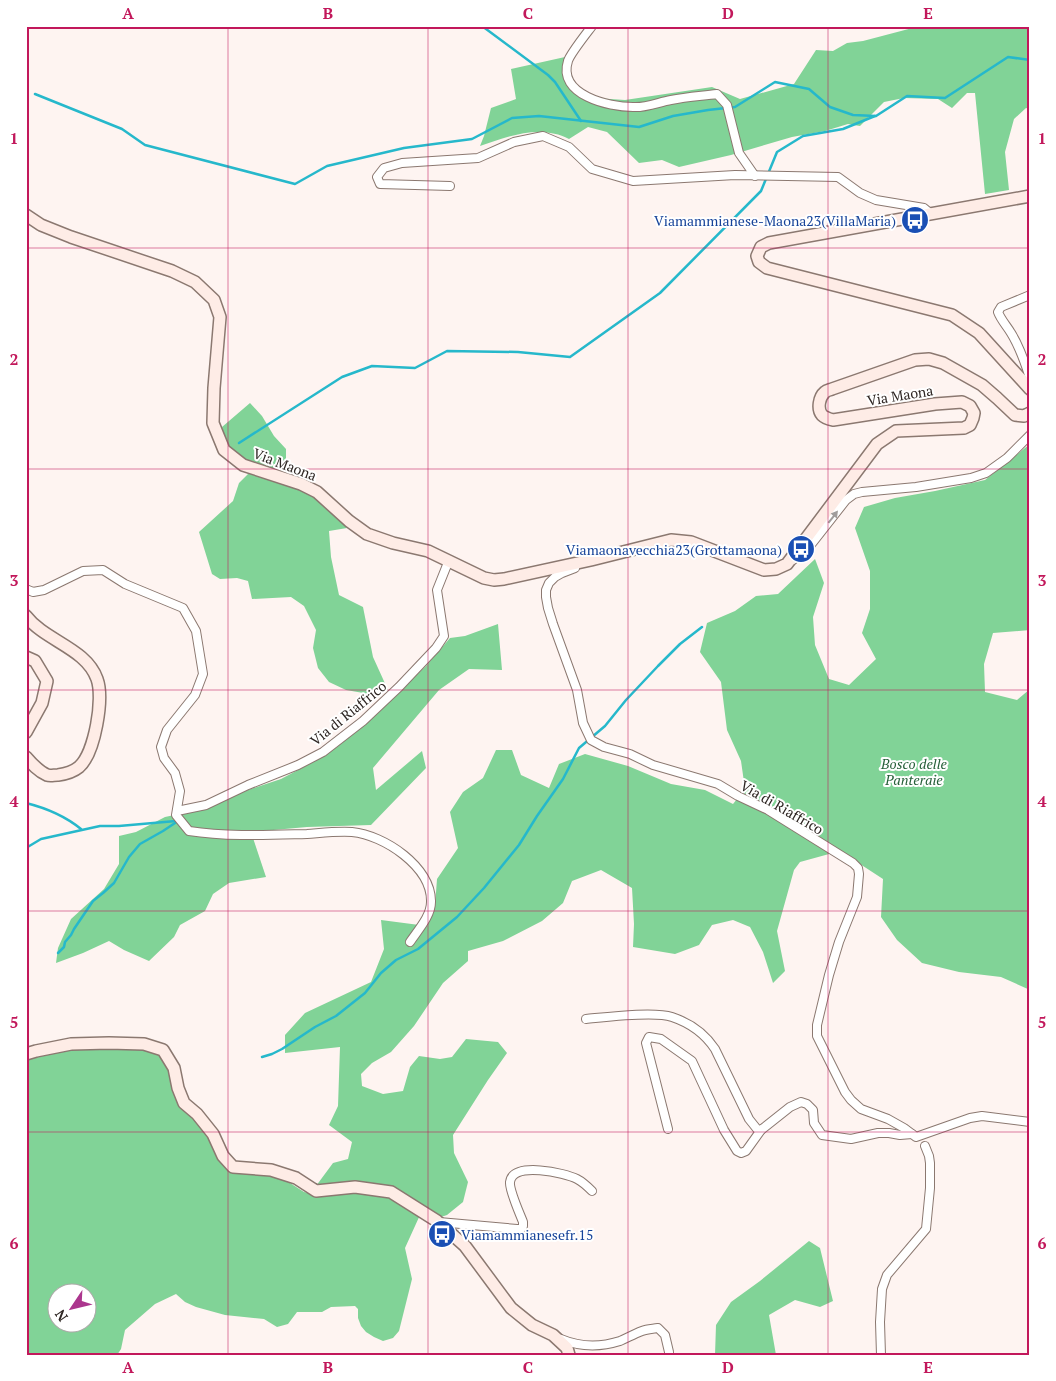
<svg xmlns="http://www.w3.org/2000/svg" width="1056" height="1381" font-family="'PT Serif',serif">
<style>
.forest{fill:#81d397;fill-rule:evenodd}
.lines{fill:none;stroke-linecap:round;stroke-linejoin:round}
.stream{stroke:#26b8cb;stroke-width:2.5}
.street-casing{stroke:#8b7870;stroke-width:10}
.secondary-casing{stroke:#8b7870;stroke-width:14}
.street{stroke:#fff;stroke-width:8}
.secondary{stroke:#feece6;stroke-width:11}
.oneway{fill:#a19d9c}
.grid{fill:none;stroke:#c2185b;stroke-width:1;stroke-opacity:0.55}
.labels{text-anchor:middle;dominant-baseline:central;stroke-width:4;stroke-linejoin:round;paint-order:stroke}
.transit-label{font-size:14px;fill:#164399;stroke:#fff;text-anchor:end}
.street-label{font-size:14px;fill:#2e2623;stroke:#fff}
.park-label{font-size:14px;font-style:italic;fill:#255f38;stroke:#fff}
.neatline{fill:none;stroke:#c2185b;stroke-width:2}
.grid-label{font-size:16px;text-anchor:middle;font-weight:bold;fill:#c2185b}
</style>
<rect width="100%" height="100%" fill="#fef4f1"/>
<g class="forest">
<path d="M920,26H932L944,29L945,26H1030V109L1026,108L1014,119L1005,152L1009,190L985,194L975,93H967L952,108L938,99L904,98L884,102L860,126L848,124L825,131L792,137L731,155L679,167L662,160L639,163L607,132L588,127L569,139C541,124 508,136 480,146L484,136L491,108L516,99L511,69L565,57L569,72L578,87L595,98L625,100L712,87L740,99L794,84L816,50L833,51L847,43L863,41Z"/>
<polygon points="250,403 262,416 274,436 286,449 286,471 294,476 347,528 329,531 331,557 339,595 363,607 373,657 388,690 375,695 346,690 329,682 318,668 313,648 316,630 304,606 291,597 252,599 248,581 237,578 220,579 212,574 199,532 233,501 239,483 248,474 243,458 226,444 222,427"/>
<polygon points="1030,444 1030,630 993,633 984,664 985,692 1017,700 1030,689 1030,990 1001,977 959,972 922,963 897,940 881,917 883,879 840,851 800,862 794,870 777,931 785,971 773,983 763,952 750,927 733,920 712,925 699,945 675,954 633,947 634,924 632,888 601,870 572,881 563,903 542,921 503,941 468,951 468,961 443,983 414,1026 391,1052 372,1063 361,1074 362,1086 383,1094 403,1091 410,1067 419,1056 440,1059 452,1057 466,1039 498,1042 507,1053 488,1080 453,1135 454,1153 468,1182 463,1202 447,1215 438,1218 388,1188 316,1186 333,1163 348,1159 352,1142 329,1125 338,1106 340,1047 285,1053 285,1035 305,1013 371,982 384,949 381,920 427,926 435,906 437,879 458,848 450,812 463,792 483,778 496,750 512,750 521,775 549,788 559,764 585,754 628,766 671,784 705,790 733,804 745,789 741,761 727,730 721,682 700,652 707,623 735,611 756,596 778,594 815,559 824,583 813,617 815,645 829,679 849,685 876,659 862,633 870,609 870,571 855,528 864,507 895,498 935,491 985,480"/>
<polygon points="498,624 502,670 469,669 439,690 373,768 376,790 422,751 426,768 371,825 307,827 251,832 266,877 229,883 213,894 205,911 180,925 174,937 149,961 124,950 109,941 83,953 56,963 58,948 71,919 104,889 119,864 119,836 136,832 165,817 198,810 245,791 281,779 315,761 337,747 369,720 426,666 450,638 465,636"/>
<path d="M148,1048L163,1057L222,1161L279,1176L304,1192L323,1196L363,1192L390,1198L420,1215L405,1248L412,1279L399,1331L393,1338L383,1341L374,1337L366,1332L361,1326L358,1318V1309L355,1306L331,1307L322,1312H297L288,1324L277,1327L264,1319L225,1315L196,1307L185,1302L176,1294L155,1304L125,1330L121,1349L117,1355H26V1058L59,1049ZM58,1294H88V1324H58Z"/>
<polygon points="809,1241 820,1248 833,1301 820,1307 795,1300 769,1315 776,1355 715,1355 716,1325 731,1302 760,1281"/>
</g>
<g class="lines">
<g class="stream">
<polyline points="482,26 548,75 555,82 581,121"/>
<polyline points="35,94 122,129 145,145 295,184 327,166 404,148 472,139 512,118 539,116 639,127 673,116 708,110 735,107 775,82 809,89 830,107 853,115 876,116 907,96 945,98 1008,57 1030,60"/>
<polyline points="239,443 342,377 372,366 415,368 447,351 518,352 570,357 660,293 761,191 777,152 803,136 843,129 875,116"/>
<path d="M26,803C46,808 65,816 81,829"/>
<polyline points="26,848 41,839 100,826 119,826 176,821"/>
<polyline points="58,953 64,947 65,942 71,935 74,929 93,901 103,893 114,883 129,857 140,844 163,831 178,821"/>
<polyline points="262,1057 272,1054 282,1049 315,1027 336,1016 365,993 381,973 396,960 418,949 457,917 484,888 519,845 537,816 563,779 579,748 605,726 626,700 658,666 680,644 702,627"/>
</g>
<g class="street-casing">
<g id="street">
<path d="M592,26C586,34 570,54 568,61C557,95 609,107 633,107C646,108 659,102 671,100C687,97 702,96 717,94L727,105L739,153L755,176"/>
<polyline points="450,186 380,184 377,177 384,168 402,163 478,158 514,142 543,136 569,147 592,169 633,181 735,175 838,177 860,193 876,200 924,208 930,213"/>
<path d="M1030,295L1001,307L998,312C1001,320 1007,326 1011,333C1020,347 1025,363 1030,378"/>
<polyline points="793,560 806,551 846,500 854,494 862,492 916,487 971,478 986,473 1007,458 1030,435"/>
<polyline points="575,568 562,573 555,577 549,583 546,590 546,597 548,608 553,624 577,690 583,723 591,740 604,747 630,754 653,765 718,784 738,796 768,810 853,863 858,868 859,874 857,897 839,942 829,975 817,1025 817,1036 845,1092 851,1100 861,1109 888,1119 904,1128 916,1137 970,1118 982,1116 1030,1122"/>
<path d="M26,589L33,592L44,590L83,571L103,570L125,584L183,608L196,631L203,674L195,695L167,730L161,747L164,758L175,773L180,791L176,815L189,831C227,837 268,835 307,834C321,833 337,831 352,832C384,835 432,867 431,902C431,916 418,930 410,942"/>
<polyline points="177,811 206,805 248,785 298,765 323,752 363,721 399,687 436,648 444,636 437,590 449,560"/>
<path d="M586,1019C607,1017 654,1011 672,1017C690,1023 705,1034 715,1049L749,1119L757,1129L761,1130L790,1107L801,1102L807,1104L813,1110L814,1123L822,1135L851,1139L878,1133H889L900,1135L912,1134"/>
<polyline points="668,1129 646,1043 649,1037 661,1039 692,1061 724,1130 737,1151 741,1153 746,1151 761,1130"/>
<path d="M439,1222L517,1229H521L523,1226V1222C520,1214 509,1190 510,1182C513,1161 565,1173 577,1179C583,1182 587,1186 592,1191"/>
<path d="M561,1339C580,1347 601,1347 620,1341C627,1338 634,1334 642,1331C647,1329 652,1329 658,1328L665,1335L669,1352"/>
<polyline points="881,1355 880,1322 882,1289 887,1275 926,1229 930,1188 930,1163 929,1156 925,1146"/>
</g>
</g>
<g class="secondary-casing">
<g id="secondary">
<polyline points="1030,196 769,243 761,247 757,256 759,262 767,268 952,315 979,333 1030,389"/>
<path d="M26,215L41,225L71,237L172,271L195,282L214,300L220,317L214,388L213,423L224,450L243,465L301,484L317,492L349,521L367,534L393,543L428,551L484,578L494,580L504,579L591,560L671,540L691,542L764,570L776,569L787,564L877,444L896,431L964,428L970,425L973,418L974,413L970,406L962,402L935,404L833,420C829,419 825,418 822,415C817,409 819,397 825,392C827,390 830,390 832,389L915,360L929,359L943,363L982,385L997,398L1015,415L1024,416L1030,413"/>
<path d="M26,616C45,641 86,648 97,679C104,698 95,753 79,767C73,772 65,774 58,775C54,775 50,776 47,775C38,771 32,764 26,757"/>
<polyline points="26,657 35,661 47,681 42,703 26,732"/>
<polyline points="26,1054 36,1051 71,1044 109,1043 144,1044 163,1050 174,1068 178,1088 184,1103 197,1114 213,1134 223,1156 233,1167 271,1170 296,1178 316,1191 355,1187 391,1192 437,1221 465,1246 511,1308 532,1325 553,1335 567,1348 569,1355"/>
</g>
</g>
<use href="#street" class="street"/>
<use href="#secondary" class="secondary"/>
</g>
<defs><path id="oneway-solid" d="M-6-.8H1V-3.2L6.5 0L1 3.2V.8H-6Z" transform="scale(1.25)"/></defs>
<use class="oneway" href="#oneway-solid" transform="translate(833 517) rotate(-52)"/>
<path class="grid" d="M228,26V1355M428,26V1355M628,26V1355M828,26V1355M26,248H1030M26,469H1030M26,690H1030M26,911H1030M26,1132H1030"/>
<defs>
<g id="bus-disc" transform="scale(1.4375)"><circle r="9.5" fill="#1a4fb4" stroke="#fff"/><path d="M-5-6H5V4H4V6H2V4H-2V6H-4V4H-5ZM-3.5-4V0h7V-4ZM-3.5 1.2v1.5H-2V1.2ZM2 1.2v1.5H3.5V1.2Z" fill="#fff"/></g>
</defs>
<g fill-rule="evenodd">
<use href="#bus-disc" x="915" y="220"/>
<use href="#bus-disc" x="801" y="549"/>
<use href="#bus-disc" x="442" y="1234"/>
</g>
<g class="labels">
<g class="transit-label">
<text x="896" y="220">Viamammianese-Maona23(VillaMaria)</text>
<text x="782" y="549">Viamaonavecchia23(Grottamaona)</text>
<text x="461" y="1234" text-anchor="start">Viamammianesefr.15</text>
</g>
<g class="street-label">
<text transform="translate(900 395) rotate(-9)">Via Maona</text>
<text transform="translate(285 464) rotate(21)">Via Maona</text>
<text transform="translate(348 713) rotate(-39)">Via di Riaffrico</text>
<text transform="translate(782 807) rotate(30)">Via di Riaffrico</text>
</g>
<g class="park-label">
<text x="914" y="763">Bosco delle<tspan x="914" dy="16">Panteraie</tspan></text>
</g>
</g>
<rect width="1056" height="1381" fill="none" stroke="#ffffff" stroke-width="55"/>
<g transform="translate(72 1308) rotate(235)"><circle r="24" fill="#ffffff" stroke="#aba8a7"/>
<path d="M0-4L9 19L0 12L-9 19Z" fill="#ac368e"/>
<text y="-8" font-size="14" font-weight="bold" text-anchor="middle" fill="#2e2623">N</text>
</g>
<rect x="28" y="28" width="1000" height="1326" class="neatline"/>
<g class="grid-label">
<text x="128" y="19">A</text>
<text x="328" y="19">B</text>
<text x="528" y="19">C</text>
<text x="728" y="19">D</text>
<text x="928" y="19">E</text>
<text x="14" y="144">1</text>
<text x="1042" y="144">1</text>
<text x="14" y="365">2</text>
<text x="1042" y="365">2</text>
<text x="14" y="586">3</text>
<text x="1042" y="586">3</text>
<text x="14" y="807">4</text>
<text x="1042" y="807">4</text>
<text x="14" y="1028">5</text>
<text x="1042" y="1028">5</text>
<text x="14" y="1249">6</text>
<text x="1042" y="1249">6</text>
<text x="128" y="1373">A</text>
<text x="328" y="1373">B</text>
<text x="528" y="1373">C</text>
<text x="728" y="1373">D</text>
<text x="928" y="1373">E</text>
</g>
</svg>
